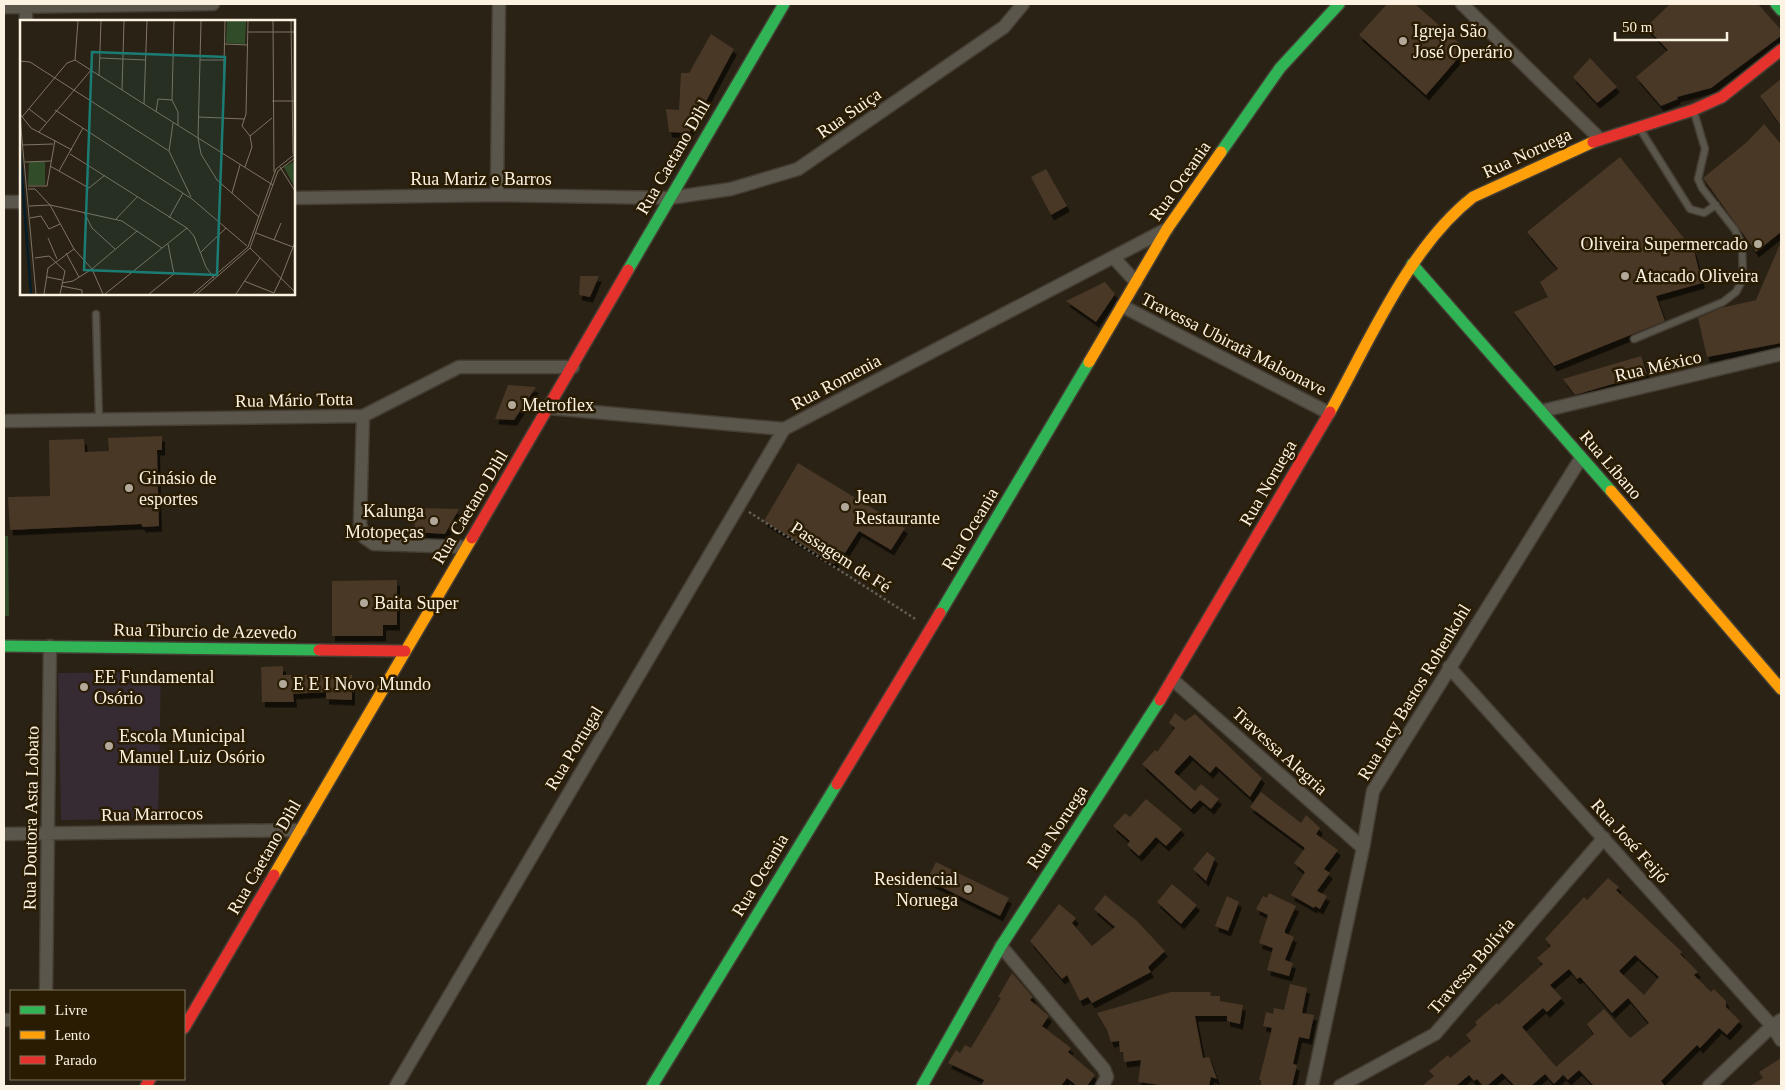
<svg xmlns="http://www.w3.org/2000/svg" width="1785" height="1090" font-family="'Times New Roman',serif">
	<defs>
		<filter id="shadow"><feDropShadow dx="3" dy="5.5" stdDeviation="0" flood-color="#0009"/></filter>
	</defs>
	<rect width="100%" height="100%" fill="#2a2214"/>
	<path fill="#362a33" d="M161 672 158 819 61 820 58 673Z"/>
	<path fill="#304c29" d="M4 536H8L9 616H4Z"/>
	<path fill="#493728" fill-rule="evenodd" filter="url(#shadow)" d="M1387 4H1415L1466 49 1426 95 1359 35Z
		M1670 4H1758L1781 30V36L1711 88 1677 97 1678 99 1661 106 1636 77 1668 50 1646 27Z
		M711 34 734 49 689 133 669 132 666 109 679 110 681 73H689Z
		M1590 58 1617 87 1597 103 1573 77Z
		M1781 79V126L1760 96Z
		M1764 124 1781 144V232L1756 252 1703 178 1747 142Z
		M1620 157 1694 251 1702 283 1656 296 1665 321 1554 366 1514 312 1548 297 1540 282 1558 269 1527 232Z
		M1046 169 1067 206 1051 215 1031 177Z
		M1781 242V343L1707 357 1698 318 1721 308 1756 300Z
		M580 276H599L590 297 579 295Z
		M1105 282 1115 294 1096 322 1066 301Z
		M1641 356 1647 374 1575 395 1563 379Z
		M508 385 536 387 514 420 495 419Z
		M162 436V450H157L159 526 143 527 141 524 10 530 8 497 50 496 49 440 84 439 85 452 109 451 108 438Z
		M798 463 905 528 891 550 859 531 845 553 841 551 834 564 764 521Z
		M416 508 459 509 445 534 414 532Z
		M397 580V625H383V636H332V581Z
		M283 666V675H352V700L326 699V692L293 694 294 702H262L261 667Z
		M1175 713 1185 721 1195 714 1262 778 1250 797 1216 766 1210 773 1190 755 1174 772 1195 791 1201 784 1219 799 1211 809 1200 800 1191 809 1142 764 1155 750 1157 752 1175 728 1169 723Z
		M1261 792 1301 823 1306 815 1320 828 1316 834 1338 850 1324 869 1330 873 1317 891 1327 896 1320 909 1315 906 1314 908 1291 895 1305 872 1294 863 1305 848 1250 807Z
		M1146 799 1182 829 1166 846 1156 837 1139 856 1127 845 1130 841 1113 826 1125 813 1130 817Z
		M1207 852 1215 858 1206 881 1193 869Z
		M936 862 1009 898 1000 916 927 880Z
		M1608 878 1619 887 1616 890 1682 952 1680 954 1698 972 1694 975 1711 992 1714 989 1726 1001V1007L1740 1021 1727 1035 1719 1028 1700 1048 1697 1045 1661 1081 1665 1086H1594L1579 1070 1568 1080 1556 1067 1594 1034 1587 1024 1604 1009 1630 1038 1649 1023 1628 998 1612 1013 1580 977 1577 979 1569 969 1550 985 1562 998 1547 1012 1543 1008 1522 1027 1563 1075 1554 1084 1545 1074 1531 1086H1515L1502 1073 1487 1086H1483L1477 1079 1474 1081 1469 1075 1456 1086H1422L1434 1076 1429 1071 1448 1055 1450 1058 1471 1041 1466 1035 1477 1025 1475 1022 1497 1003 1498 1005 1543 964 1537 958 1551 946 1545 939 1584 897 1587 900ZM1635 955 1659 977 1644 995 1619 971Z
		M1172 884 1197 905 1181 924 1157 902Z
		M1269 893 1296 906 1285 930V933L1294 937 1285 960 1293 963 1289 976 1267 970 1273 948 1259 943 1268 915 1256 909 1263 896 1267 898Z
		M1105 895 1137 921 1165 951 1148 967 1151 972 1092 1003 1088 997 1080 1001 1067 975 1062 979 1030 941 1059 904 1076 918 1072 923 1092 946 1115 927 1094 909Z
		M1227 896 1239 902 1228 931 1215 926Z
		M1012 973 1033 997 1030 1000 1049 1016 1042 1026 1071 1048 1068 1052 1095 1075 1087 1086H1077L1067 1078 1061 1086H981L984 1080 948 1063 956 1050 960 1053 965 1045 971 1048 1001 998 998 997Z
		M1290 984 1307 988 1302 1013 1314 1015 1309 1039 1299 1037 1293 1064 1297 1065 1292 1086H1261V1080H1259L1272 1028 1263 1026 1266 1012 1273 1014 1274 1008 1284 1010Z
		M1171 992H1211L1210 996H1220V1001L1243 1005 1240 1024 1227 1021V1016H1195L1203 1058 1209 1057 1217 1079 1211 1077 1209 1086H1167L1138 1082 1141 1060 1124 1062 1123 1052H1120L1119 1041 1111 1042 1107 1030 1097 1013Z
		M1781 1058V1086H1750L1763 1078 1759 1072Z"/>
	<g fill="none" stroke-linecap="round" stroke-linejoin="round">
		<g stroke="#453e34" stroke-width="9">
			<path id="lane" d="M1640 129 1690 209 1704 213 1716 205
				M96 314 99 420
				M1634 339 1723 302 1736 292 1743 279 1742 245 1735 230 1702 188 1698 179 1705 149 1694 112"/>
		</g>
		<g stroke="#453e34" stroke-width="15">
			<path id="street" d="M1462 4 1600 139
				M26 6V21
				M4 7 213 4
				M497 195 499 4
				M294 198 497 195 669 198 731 189 798 169 1004 27 1023 4
				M4 202H21
				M1113 257 1136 282
				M1122 306 1329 413
				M549 408 784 429 1167 229
				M1542 411 1781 354
				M363 416 360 524 364 537 374 544 466 547
				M4 421 363 416 459 367H573
				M1449 667 1772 1026 1781 1040
				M1173 680 1363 848
				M4 834 301 830
				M1001 946 1104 1069 1107 1077 1102 1086
				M46 991 50 646
				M4 1020H11
				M396 1086 784 429
				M1312 1086 1363 848 1373 791 1581 458
				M1340 1086 1435 1034 1604 838
				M1709 1086 1772 1026 1781 1020"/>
		</g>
		<g stroke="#453e34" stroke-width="14">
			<path id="fast" d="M1776 4 1781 10
				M1221 152 1280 68 1339 4
				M1412 264 1611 491
				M628 270 784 4
				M940 613 1089 362
				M4 646 319 650
				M652 1086 837 784
				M922 1086 1001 946 1160 700"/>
		</g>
		<g stroke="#453e34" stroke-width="14">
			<path id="slow" d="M1089 362 1167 229 1221 152
				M1330 412C1369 342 1409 247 1473 197L1593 142
				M1611 491 1781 689
				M274 875 472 538"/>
		</g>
		<g stroke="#453e34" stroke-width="14">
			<path id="jam" d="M1593 142 1693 110 1722 97 1781 50
				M472 538 628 270
				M319 650 405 651
				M1160 700 1330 412
				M837 784 940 613
				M184 1028 274 875
				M146 1086 150 1079"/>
		</g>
		<path stroke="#635e54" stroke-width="2.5" stroke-dasharray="2.5 2.5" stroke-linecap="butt" d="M749 512 917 620"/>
		<use href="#lane" stroke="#5b564b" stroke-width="6"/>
		<use href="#street" stroke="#5b564b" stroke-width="12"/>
		<use href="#fast" stroke="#30b455" stroke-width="11"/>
		<use href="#slow" stroke="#ff9f0a" stroke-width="11"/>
		<use href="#jam" stroke="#e5322d" stroke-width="11"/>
	</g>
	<g fill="#b2a99a" stroke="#291c02" stroke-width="2">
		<circle cx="1403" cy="41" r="5"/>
		<circle cx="1758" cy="244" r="5"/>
		<circle cx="1625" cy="276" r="5"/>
		<circle cx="512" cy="405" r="5"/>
		<circle cx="129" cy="488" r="5"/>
		<circle cx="845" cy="507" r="5"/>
		<circle cx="434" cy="521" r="5"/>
		<circle cx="364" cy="603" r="5"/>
		<circle cx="283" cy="684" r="5"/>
		<circle cx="84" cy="687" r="5"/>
		<circle cx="109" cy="746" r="5"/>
		<circle cx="968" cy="889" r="5"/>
	</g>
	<g text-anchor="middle" stroke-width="5" stroke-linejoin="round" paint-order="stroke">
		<g font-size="18" fill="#fbf2e2" stroke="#291c02" text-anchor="start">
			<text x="1413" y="37">Igreja São<tspan x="1413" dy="21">José Operário</tspan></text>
			<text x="1748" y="250" text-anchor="end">Oliveira Supermercado</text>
			<text x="1635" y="282">Atacado Oliveira</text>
			<text x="522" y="411">Metroflex</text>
			<text x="139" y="484">Ginásio de<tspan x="139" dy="21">esportes</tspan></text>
			<text x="855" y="503">Jean<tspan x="855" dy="21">Restaurante</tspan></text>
			<text x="424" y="517" text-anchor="end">Kalunga<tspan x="424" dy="21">Motopeças</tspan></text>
			<text x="374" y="609">Baita Super</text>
			<text x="94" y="683">EE Fundamental<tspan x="94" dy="21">Osório</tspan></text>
			<text x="293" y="690">E E I Novo Mundo</text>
			<text x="119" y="742">Escola Municipal<tspan x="119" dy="21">Manuel Luiz Osório</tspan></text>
			<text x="958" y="885" text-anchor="end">Residencial<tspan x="958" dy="21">Noruega</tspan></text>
		</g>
		<g font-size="18" fill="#fbf2e2" stroke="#291c02">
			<text transform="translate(849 113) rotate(-35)" y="6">Rua Suiça</text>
			<text transform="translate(1527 153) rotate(-25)" y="6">Rua Noruega</text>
			<text transform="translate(673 157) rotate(-60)" y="6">Rua Caetano Dihl</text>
			<text x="481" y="185">Rua Mariz e Barros</text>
			<text transform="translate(1180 181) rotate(-55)" y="6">Rua Oceania</text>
			<text transform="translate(1234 344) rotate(27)" y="6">Travessa Ubiratã Malsonave</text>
			<text transform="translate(1658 366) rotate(-13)" y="6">Rua México</text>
			<text transform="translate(836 382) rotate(-28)" y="6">Rua Romenia</text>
			<text transform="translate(294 400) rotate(-1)" y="6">Rua Mário Totta</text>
			<text transform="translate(1611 465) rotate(49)" y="6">Rua Líbano</text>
			<text transform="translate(1268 483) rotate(-60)" y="6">Rua Noruega</text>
			<text transform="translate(470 507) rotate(-59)" y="6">Rua Caetano Dihl</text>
			<text transform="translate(970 529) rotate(-59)" y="6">Rua Oceania</text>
			<text transform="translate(841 557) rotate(33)" y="6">Passagem de Fé</text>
			<text transform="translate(205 631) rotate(1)" y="6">Rua Tiburcio de Azevedo</text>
			<text transform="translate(1414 692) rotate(-59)" y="6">Rua Jacy Bastos Rohenkohl</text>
			<text transform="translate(574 748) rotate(-59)" y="6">Rua Portugal</text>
			<text transform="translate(1280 751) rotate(42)" y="6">Travessa Alegria</text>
			<text transform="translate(152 814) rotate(-1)" y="6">Rua Marrocos</text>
			<text transform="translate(31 818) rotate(-89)" y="6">Rua Doutora Asta Lobato</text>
			<text transform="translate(1057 827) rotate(-57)" y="6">Rua Noruega</text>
			<text transform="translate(1630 841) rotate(48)" y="6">Rua José Feijó</text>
			<text transform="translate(264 857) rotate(-60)" y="6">Rua Caetano Dihl</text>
			<text transform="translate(760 875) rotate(-59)" y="6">Rua Oceania</text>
			<text transform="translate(1471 966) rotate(-49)" y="6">Travessa Bolívia</text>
		</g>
	</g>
	<g transform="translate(20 20)">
		<rect width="275" height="275" fill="#2a2214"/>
		<path d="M207 1H226L225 24 206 23ZM275 141V168L264 147ZM9 142H25V165H8Z" fill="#304c29"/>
		<path fill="none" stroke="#041d28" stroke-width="2.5" d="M0 131 11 274"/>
		<path fill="none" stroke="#7e7566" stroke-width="1" d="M127 1 124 84 253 165M154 1 152 80 158 92V105M181 1 178 118 181 134 197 160 239 197M253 1 254 152M271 1 273 134M228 12H275M204 24 228 25M80 38 126 40M55 40 124 84M55 40 58 1M180 40H204M0 41 10 42 149 131M79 56 81 1M102 70 104 1M252 81H275M9 89 26 102M35 90 172 179 227 226M136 92 138 79 152 80M0 94 11 108 52 130M0 97 16 274M2 97 47 43 55 40M179 97 224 99M153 103 149 131 171 177M19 112 71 50M230 116 252 98M2 125 33 124M202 133 205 1M50 134 167 208 174 216 186 247 194 258M5 142 31 141M30 146 69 168 85 155M225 147 232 127 230 116 222 106 226 94 228 1M260 147 275 171M39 151 63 108M8 166H27L35 120M8 169H15L30 185 54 229 72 249 83 274M212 173 220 145M9 186 30 185 102 201 142 228M64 192 72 208 95 229M10 198 21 196 29 209 40 204M149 198 163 173M95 200 117 177M236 213 273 227M28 218 37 239M254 220 261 203M230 228 275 272M181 232 206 208M46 233 59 257M15 238 29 236 45 251 40 274M27 257 42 260M261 258 275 222M224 261 254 273M42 263 53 261 72 249 117 211M41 266 62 270V274M254 273 261 258M24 274 28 248 54 229M85 274 167 208M129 274 154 254 148 224M173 274 228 227 256 149 275 134M177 274 230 228 258 151 275 138M216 274 240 238"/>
		<path fill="#1b7c74" fill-opacity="0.15" stroke="#1b7c74" stroke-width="2.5" d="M72 32 205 37 197 255 64 250Z"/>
		<rect width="275" height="275" fill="none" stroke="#fbf2e2" stroke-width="2.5"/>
	</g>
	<rect width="1785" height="1090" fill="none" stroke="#fbf2e2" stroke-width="10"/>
	<rect x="10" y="990" width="175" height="90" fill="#291c02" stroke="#7d725c"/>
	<rect x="20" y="1006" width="25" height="8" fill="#30b455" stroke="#7d725c"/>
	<text x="55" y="1015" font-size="15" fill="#fbf2e2">Livre</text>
	<rect x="20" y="1031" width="25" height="8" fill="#ff9f0a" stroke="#7d725c"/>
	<text x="55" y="1040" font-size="15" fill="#fbf2e2">Lento</text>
	<rect x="20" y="1056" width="25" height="8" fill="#e5322d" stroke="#7d725c"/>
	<text x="55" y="1065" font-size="15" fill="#fbf2e2">Parado</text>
	<path d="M1615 32v8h112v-8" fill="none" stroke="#fbf2e2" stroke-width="2.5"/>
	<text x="1622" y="32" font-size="15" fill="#fbf2e2" stroke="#291c02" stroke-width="4" paint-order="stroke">50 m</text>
</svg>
